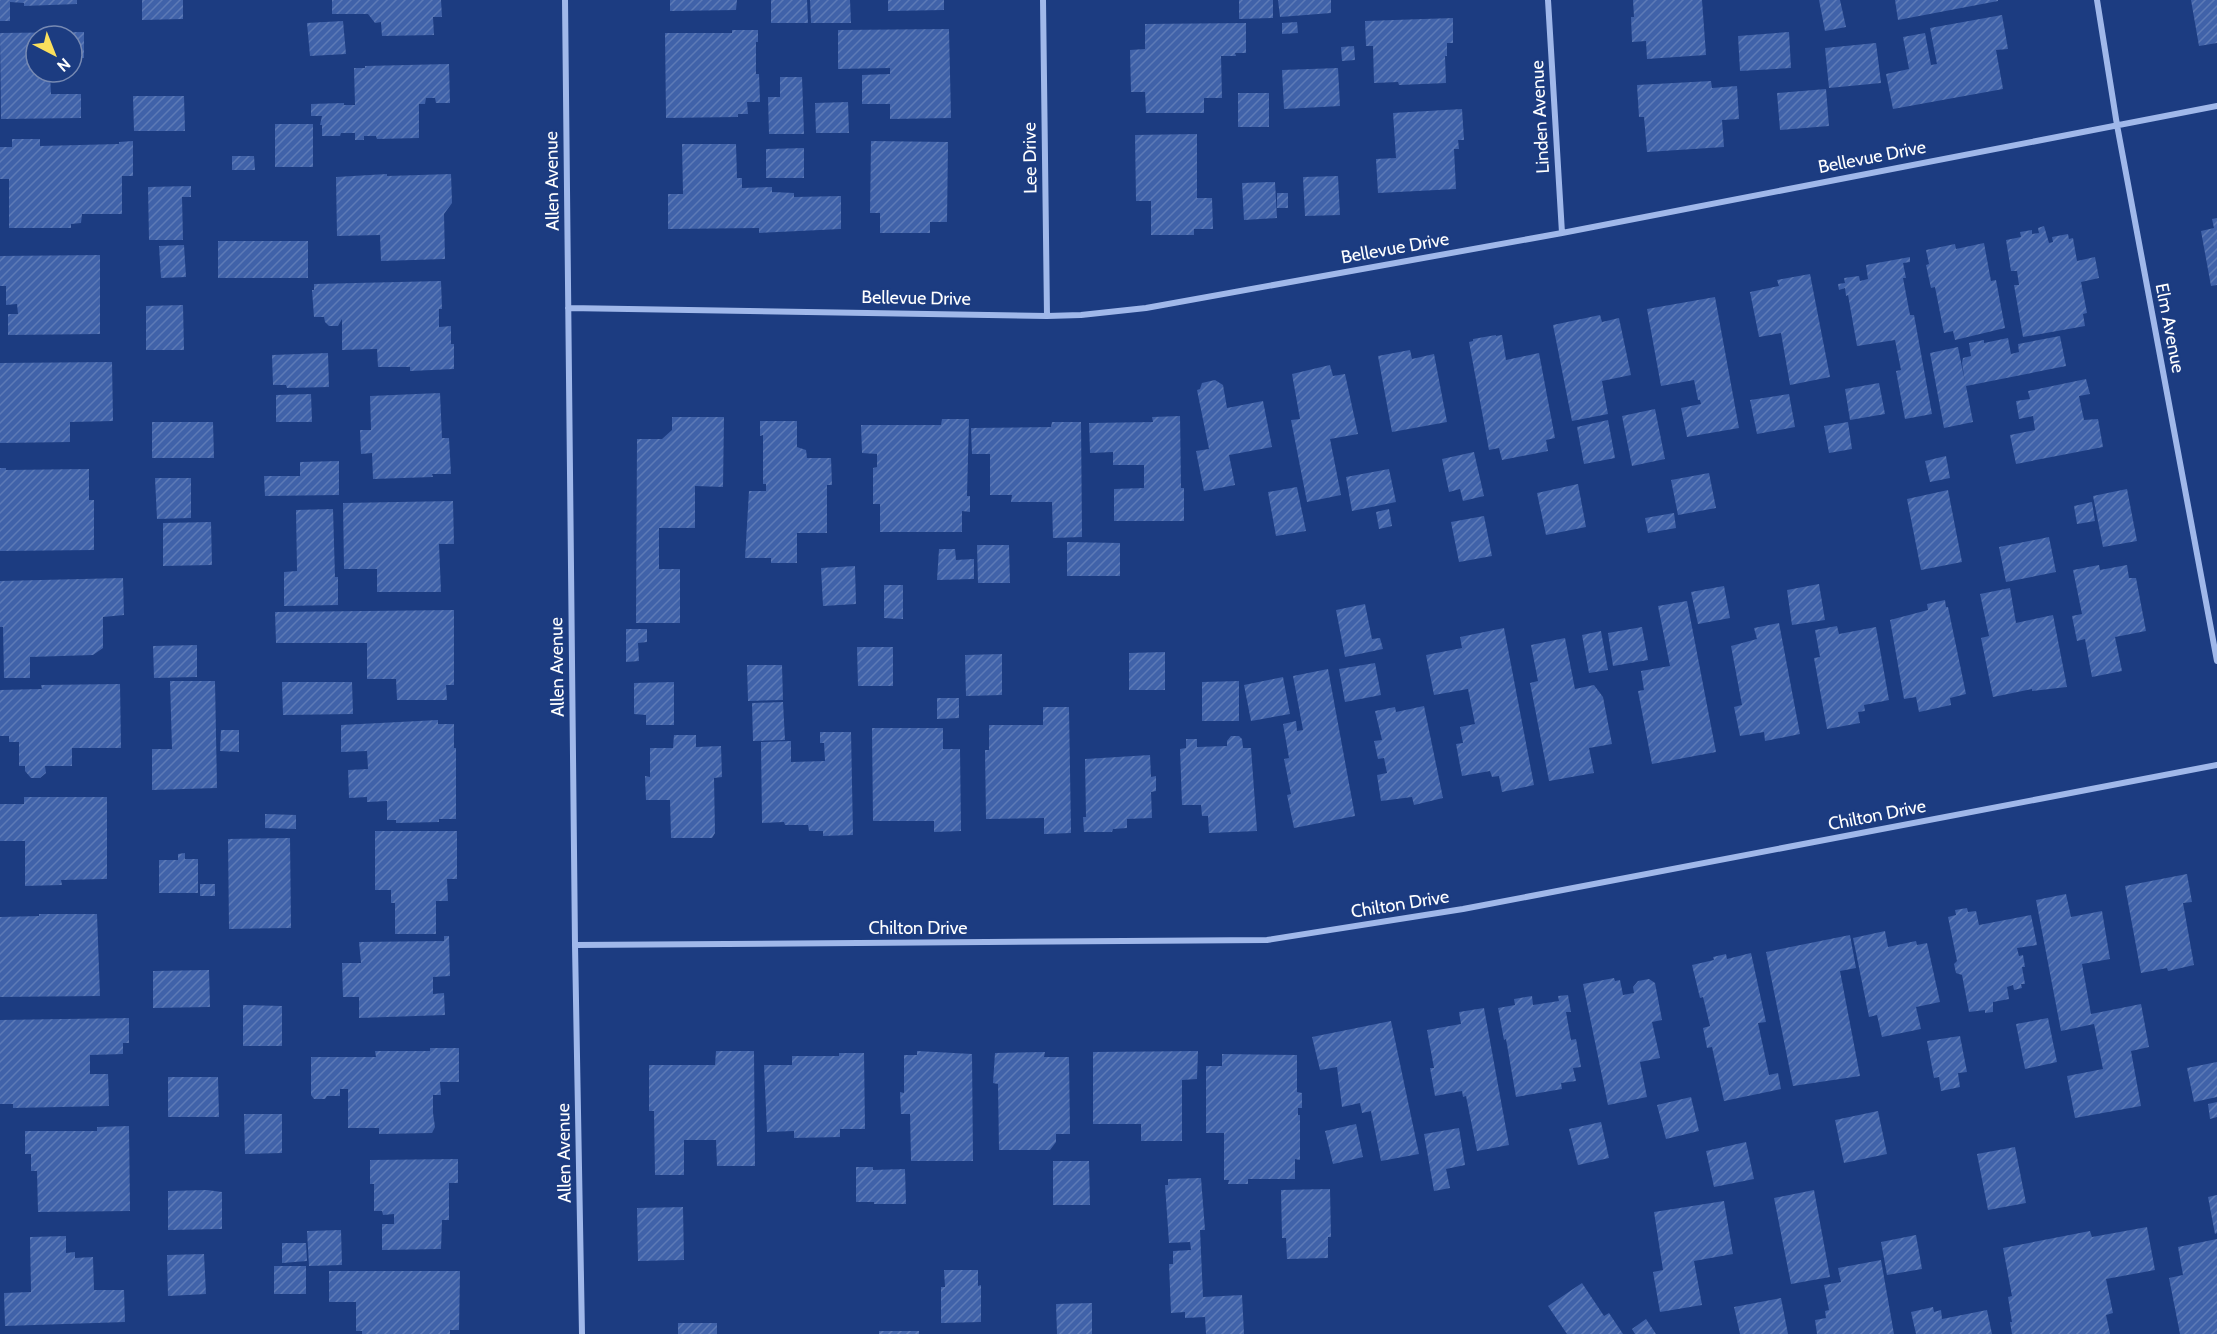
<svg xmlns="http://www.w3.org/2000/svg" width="2217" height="1334" font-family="Cabin,sans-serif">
	<defs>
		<pattern id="building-hatch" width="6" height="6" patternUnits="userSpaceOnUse" patternTransform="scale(1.5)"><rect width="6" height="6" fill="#4062a9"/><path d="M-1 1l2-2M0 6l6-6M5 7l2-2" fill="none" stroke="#5d7ab6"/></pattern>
	</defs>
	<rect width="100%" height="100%" fill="#1c3c81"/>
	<path fill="url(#building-hatch)" d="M0 0H77V4L24 6V3L10 2V21H0Z
		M142 0H183V19L142 20Z
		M332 0H441L442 17H433L434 35 382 36 381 22 375 23 368 14H332Z
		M670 0H737L736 10 670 11Z
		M771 0H807L808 23H771Z
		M810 0H850L851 23H811Z
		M888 0H944V10L888 11Z
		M1239 0H1273V18L1239 19Z
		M1278 0H1331V13L1280 17Z
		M1633 0H1702L1706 55 1647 59 1646 41 1632 42 1631 17H1634Z
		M1819 0H1840L1846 27 1825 31Z
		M1895 0H1998V1L1898 20Z
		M2191 0H2217V43L2199 46Z
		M2002 15 2008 49 1996 50 2003 89 1893 109 1886 74 1909 69 1903 37 1925 33 1931 65 1937 64 1930 28Z
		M1453 18V43H1447V56H1445L1446 83 1399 85 1398 82 1374 83 1373 46H1366L1365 21Z
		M343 21 346 54 310 56 307 23Z
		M1297 22 1298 33 1282 34V23Z
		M1246 23V53H1235L1236 56H1221L1222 98H1204V113H1146L1145 92H1131L1130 50 1145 49V24Z
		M949 29 951 118 890 119V104H862V75L890 74V68L838 69V30Z
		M732 30H758V42H756V74H759L760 102H747L748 114H738V117L666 118 665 33H732Z
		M84 32V58H72V36H36V72H71V75L50 76 51 94H81V118L1 119 0 33Z
		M1789 32 1791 68 1740 71 1738 36Z
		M1876 43 1881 83 1829 88 1825 48Z
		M1354 46 1355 60 1342 61 1341 47Z
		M449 64 450 103H436L435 98H426L425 104H419V138L377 139 376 136H364V140H355V133H341L340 136H322V125H320L322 116H311V104L344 103V105H355L354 68H365V66Z
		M1338 68 1340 106 1284 109 1282 70Z
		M780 77H802L804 134H769L768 97H780Z
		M1711 81 1712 88 1737 86 1739 119 1722 120 1724 147 1647 152 1644 117H1639L1637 85Z
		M1826 89 1829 126 1780 130 1777 93Z
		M1238 93H1269V127H1238Z
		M133 96H184L185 131H134Z
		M848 102 849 133H816L815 103Z
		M1462 109 1464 140H1458L1459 149H1454L1456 189 1378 193 1376 159 1396 158 1393 113Z
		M275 124H313V167H275Z
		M1197 134V198H1212L1213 229H1194V235H1151V201H1136L1135 135Z
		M12 139H40V146L119 144V142L133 141V176H122V214H82L81 223 71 224V228H9V179H0V147H12Z
		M871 141 948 142 947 222H930V233H880V213H870Z
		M682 144H736L737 178H742V188L772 187V192L794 193V197L841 196V229L759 233V228L668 229V194H683Z
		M804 148V178H766V149Z
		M232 156H254L255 170H232Z
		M387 174V176L451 174 452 203 444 214 445 259 381 261 380 235 337 236 336 177Z
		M1338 176 1340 215 1305 216 1303 177Z
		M1275 182 1277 218 1244 220 1242 183Z
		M191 186V197H182L183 240H149L148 187Z
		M1277 193H1288V208H1277Z
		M2217 218V285L2211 286 2201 231 2214 228 2212 219Z
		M2044 226 2049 243 2053 242 2052 237 2068 234 2069 239 2073 238 2077 261 2095 257 2099 278 2081 282 2087 313 2083 314 2085 326 2023 337 2014 285H2019L2017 271H2011L2006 240 2021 237 2020 232 2032 230V234L2039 233 2038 228Z
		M218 241H308V278H218Z
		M1984 243 1991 281 1996 280 2005 328 1955 340 1953 331 1944 333 1935 287 1931 288 1926 265 1929 264 1926 250 1955 244 1956 249Z
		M184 245 186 277 161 278 159 246Z
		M100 255V334L8 335V314H18L17 304 6 305V286H0V256Z
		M1910 257V262L1903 263 1906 278H1903L1910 315H1914L1932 414 1905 419 1896 371 1901 370 1895 340 1857 346 1848 295 1846 296 1845 288 1839 290 1838 284 1845 283 1844 278 1859 276 1860 281 1868 279 1866 265Z
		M1810 274 1830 377 1790 385 1781 333 1759 337 1750 292 1779 286 1777 280Z
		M441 281 442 309H439V327L451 326V344H454V369L410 371V367H378L377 349 342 350V319L338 326H329L325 322 324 317H314L312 290H314V284Z
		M1715 297 1739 428 1687 437 1681 408 1701 404 1700 400H1698L1694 380 1661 386 1647 309Z
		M183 305 184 350H146V306Z
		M1600 315 1602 322 1619 318 1631 375 1602 381 1608 414 1572 421 1553 325Z
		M1496 335V336L1502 335 1506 360 1539 353 1555 438 1546 440 1548 451 1502 460 1499 448 1489 450 1469 342 1473 341V339Z
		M2060 336 2066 366 1966 386 1973 422 1944 428 1930 353 1958 347 1965 382 1962 363 1963 358 1971 356 1969 343 1984 340V343L2008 338 2011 354 2019 352 2018 344Z
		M1410 350 1412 359 1434 354 1447 422 1392 432 1378 356Z
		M328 353 329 387 287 388 286 385H273L272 355Z
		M112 362 113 421 70 422V442L0 443V363Z
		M1330 365 1333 376 1345 374 1358 434 1330 439 1341 495 1307 502 1291 420 1300 419 1292 374Z
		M2086 379 2090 394 2079 396 2084 420 2098 419 2103 447 2016 464 2010 435 2035 430 2033 416 2019 419 2016 401 2030 399 2028 391Z
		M1215 380 1223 385 1227 408 1263 401 1272 447 1229 455 1235 485 1204 491 1196 451 1209 449 1197 390 1200 389 1202 383Z
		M1879 383 1885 414 1850 420 1845 389Z
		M440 393 442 438H449L451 474H432L433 477 373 479 372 453 361 454 360 430H371L370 396Z
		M311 394 312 422H276V395Z
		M1789 394 1795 427 1757 434 1750 400Z
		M1655 409 1665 459 1632 466 1622 416Z
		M1180 416 1181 488H1184V521H1114V489L1144 488V465H1113V452L1090 453 1089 423 1153 422 1152 417Z
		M672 417H724L723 487 695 486V528H659V569H680V623H636L637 439H662L672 430Z
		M942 419H969L967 496H970V512L962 511V532H880V504H873V468L877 467V454L862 453 861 425H941Z
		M1608 420 1615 458 1584 464 1577 427Z
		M760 421H797V447L806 450 807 458H831L832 485H827V533H797V563H771V558H745L749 491H766V484H763V435L760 436Z
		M152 422H213L214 458H152Z
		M1052 422H1081L1082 537 1053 538 1052 502H1011L1012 495H990V454H972L971 428 1051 427Z
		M1848 422 1852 449 1829 453 1824 426Z
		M1474 452 1484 496 1463 501 1460 489 1449 492 1442 459Z
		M1946 456 1950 478 1930 482 1925 461Z
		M339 461V495L265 496 264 476H300V462Z
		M0 468H6V470L89 469V500H94V550L0 551Z
		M1389 469 1396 502 1352 511 1346 477Z
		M1709 473 1716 508 1678 515 1671 480Z
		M155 478H191V518L157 519Z
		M1578 484 1586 527 1546 535 1537 493Z
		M1297 487 1306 531 1276 536 1268 492Z
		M2127 489 2137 541 2103 547 2093 496Z
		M1948 490 1962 562 1921 570 1907 499Z
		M453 501 454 544H439L441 592H377V569H344L343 503Z
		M2092 502 2095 521 2077 524 2074 506Z
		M333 509 335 577H338V605L284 606V572L297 571 296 510Z
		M1389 509 1392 526 1379 529 1376 512Z
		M1674 513 1676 528 1648 533 1645 518Z
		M1484 516 1492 556 1459 562 1451 522Z
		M211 522 212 565 163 566V523Z
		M2049 537 2056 572 2006 582 1999 547Z
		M1067 542 1120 543V576H1067Z
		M977 545H1009L1010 583H978Z
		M939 549H955L956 560 974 559V579L937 580Z
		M2099 565 2100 570 2127 565 2129 578H2136L2146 631 2115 637 2122 671 2092 677 2085 639 2077 641 2072 616 2082 614 2073 570Z
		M855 566 856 604 823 606 821 568Z
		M123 578 124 615 103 617V648L93 655 30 657V678H4L3 627H0V581Z
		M1819 584 1825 620 1792 625 1787 590Z
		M884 585H903V619L884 618Z
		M1724 586 1730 618 1698 624 1691 592Z
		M2010 588 2016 623 2053 615 2067 687 2032 691V689L1993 697 1981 638 1989 636 1980 594Z
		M1945 600 1946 607H1948L1966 694 1950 698 1951 705 1919 712 1916 697 1904 699 1890 620 1928 610 1927 604Z
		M1687 601 1716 752 1652 764 1638 691 1644 690 1641 671 1670 666 1658 606Z
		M1365 604 1372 639 1380 638 1383 649 1345 657 1336 610Z
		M454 610V685H446L447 700H397L396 679H367V643H276L275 612Z
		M1779 623 1800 734 1765 741 1764 732 1740 736 1734 707 1742 705 1731 646 1757 639 1754 628Z
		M1837 626 1839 634 1876 627 1889 700 1864 705 1865 711 1858 712 1860 723 1827 729 1814 658 1820 657 1815 630Z
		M1642 627 1648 660 1613 666 1608 633Z
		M1504 628 1534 785 1502 792 1499 776 1492 777 1490 771 1462 776 1456 744 1463 743 1460 727 1475 724 1468 689 1434 695 1426 655 1462 648 1460 637Z
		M626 629H647V642L638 643 639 661 626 662Z
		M1601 631 1608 670 1589 673 1582 635Z
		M1565 638 1575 689 1594 685 1603 697 1612 744 1589 748 1594 773 1549 781 1530 683 1538 681 1531 645Z
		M197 645V677L154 678 153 646Z
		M857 647H893V686H858Z
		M1165 652V690H1129V653Z
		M1002 654V695L966 696 965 655Z
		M1375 663 1381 695 1345 702 1339 669Z
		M747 665H782L783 700 748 701Z
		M1328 669 1355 816 1294 828 1287 795 1291 794 1284 759 1289 758 1283 724 1296 721 1297 731 1303 730 1293 676Z
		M1283 677 1290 714 1251 721 1244 685Z
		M170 681H215L217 788 152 790V749H172Z
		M1239 681V721H1202V682Z
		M282 682H352L353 714 283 715Z
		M674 682V725H646V715L634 714V683Z
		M120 684 121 748H72V766H45L46 773 40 778H31L25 771V766H19V742H9V736H0V690L42 689 41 685Z
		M937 698H959V718L937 719Z
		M783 702 785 740 753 741 752 703Z
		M1424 706 1443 798 1414 805 1412 797 1381 801 1377 775 1387 773 1384 758 1378 759 1374 741 1382 740 1375 711 1395 707 1396 712Z
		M1043 707H1069L1071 833 1044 834V818L986 819 985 750H989V725H1043Z
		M438 720V724H454V748H456V819H439V822L396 823V820H387V801L367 802V797L349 798 348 770 368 769 367 751 341 752V725Z
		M872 728H943V749H960L961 831 934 832V821H873Z
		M221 730H239V752L220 751Z
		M820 732H851L853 835 823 836V831H809L808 825H785L784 822 762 823 761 742 791 741V762L825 761 824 743H820Z
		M674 735H696V747L721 746 722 777 714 778 715 833 712 838H671L670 800H646L645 776 650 777V748H673Z
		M1231 736H1239L1242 739 1243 748H1251L1257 831 1209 833 1208 816H1202L1201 805H1182L1180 749 1186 748V739H1197V747L1227 746V741Z
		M1150 755 1151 777 1156 776V791L1151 792 1152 818 1127 819V828L1113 829 1112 832H1084L1083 817H1086L1085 759Z
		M24 797H107V879L61 880 62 885 25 886V841H0V804H24Z
		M265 814 296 815V829L265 828Z
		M375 831H457V879H447L448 901H436V934H395V903H391V890H375Z
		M290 838 291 928 229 929 228 839Z
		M185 853V859H198V893H159V860H178V854Z
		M2187 874 2192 902 2183 903 2194 965 2168 971 2167 968 2141 973 2125 886Z
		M200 884H215V896H200Z
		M2066 894 2071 917 2102 911 2110 959 2082 964 2091 1014 2141 1004 2149 1047 2131 1051 2141 1106 2075 1118 2067 1076 2103 1069 2094 1024 2061 1031 2036 900Z
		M1967 908 1968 912 1976 911 1979 925 2031 915 2037 945 2017 948 2019 956 2023 955 2025 967H2022L2025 984H2021L2022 988 2014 990 2013 985 2007 987 2009 999 1993 1002V1012L1985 1013V1010L1969 1012 1962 975 1956 973 1954 964 1957 961 1948 917 1956 915 1955 910Z
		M39 914H97L100 996 0 997V917L39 916Z
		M1885 931 1888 947 1916 941 1917 945 1927 943 1940 1002 1916 1007 1921 1029 1882 1037 1877 1015 1869 1017 1853 938Z
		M1850 935 1856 968 1840 971 1860 1076 1793 1086 1766 952Z
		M444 936H449L450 976 433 977V994L444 993 445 1015 359 1018V997H343L342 963H361L359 942 444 941Z
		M1751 953 1766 1022 1758 1023 1769 1075 1778 1073 1781 1089 1724 1101 1712 1047 1707 1048 1703 1028 1710 1026 1703 997 1700 998 1692 965 1714 960 1713 957 1726 954 1727 959Z
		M209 970 210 1007 153 1008V971Z
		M1614 978 1615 981 1620 980 1623 995 1634 993 1633 987 1638 981 1649 979 1655 983 1662 1020 1652 1022 1660 1058 1640 1062 1647 1097 1608 1105 1583 984Z
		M1568 995 1571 1012H1566L1571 1040 1576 1039 1581 1067 1573 1068 1576 1081 1561 1083 1562 1089 1516 1097 1506 1039 1504 1040 1498 1008 1515 1005 1514 999 1532 996 1533 1005 1559 1001 1558 996Z
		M243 1005 282 1006V1046H243Z
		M1484 1008 1509 1145 1477 1151 1466 1096 1463 1097 1462 1091 1435 1096 1430 1068H1434L1427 1030 1461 1024 1459 1012Z
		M129 1018V1043H123V1054L90 1055V1074H108L109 1106 13 1108V1104H0V1020Z
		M2048 1018 2057 1062 2025 1069 2016 1024Z
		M1391 1021 1419 1154 1381 1161 1371 1111 1362 1113 1360 1103 1342 1107 1337 1067 1320 1070 1312 1037Z
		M1960 1036 1967 1072 1958 1073 1960 1087 1941 1091 1939 1077 1934 1078 1927 1041Z
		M430 1048H459V1082H440L441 1095H433V1113L435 1127 432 1133 379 1134V1128H348V1089H340V1096H327L325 1099H314L311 1095V1057H376L375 1051H430Z
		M716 1051H754L755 1166H717L716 1140H684V1175H655L654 1111H649V1065H715Z
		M917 1051 972 1054 973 1161H911L910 1114H901L900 1092 904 1093V1055H917Z
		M1198 1051 1197 1079 1182 1080V1141H1141V1124H1093V1052Z
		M1045 1052 1044 1057H1069L1070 1134H1056V1142L1050 1150H999L998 1084 993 1083 995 1053Z
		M839 1053H864L865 1129H840V1137L794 1138V1131L767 1132 764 1065H792V1056H839Z
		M1222 1054 1297 1055V1092L1302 1093V1108H1298V1115H1300V1160L1295 1159V1179H1248V1184H1228L1229 1180H1224V1133H1206V1066H1222Z
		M2217 1062V1097L2194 1102 2187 1068Z
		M168 1077H218L219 1117H168Z
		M1691 1097 1699 1131 1666 1139 1657 1105Z
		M2217 1102V1117L2210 1119 2208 1104Z
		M1878 1111 1887 1154 1844 1163 1835 1120Z
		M244 1114H282V1153L245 1154Z
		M1601 1122 1609 1158 1578 1165 1569 1129Z
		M1356 1124 1363 1157 1333 1164 1325 1131Z
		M129 1126 130 1211 38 1212 37 1171H31V1154H25V1131H97V1127Z
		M1459 1128 1465 1165 1446 1169 1450 1188 1434 1191 1424 1134Z
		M1746 1142 1754 1179 1714 1187 1706 1151Z
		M2015 1147 2026 1203 1988 1210 1977 1154Z
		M458 1159V1183H449V1220H442L441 1249 382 1250V1224H394V1214L383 1215 382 1211H374V1184H370V1160Z
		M1053 1161H1089L1090 1205H1053Z
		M856 1167H873V1170L905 1169 906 1204H874V1202H856Z
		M1201 1178 1205 1230H1200L1203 1297 1242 1295 1244 1334H1206L1205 1317 1185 1318V1312L1171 1313 1169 1264H1173V1251L1191 1250 1190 1242 1169 1243 1165 1185H1168V1179Z
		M1330 1189 1331 1237H1328V1258L1287 1259 1286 1238H1282L1281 1190Z
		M207 1190 222 1192V1229L168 1230V1191Z
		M1814 1190 1830 1277 1791 1284 1774 1198Z
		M2217 1195V1233L2215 1234 2208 1197Z
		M1724 1201 1733 1254 1694 1261 1702 1305 1660 1312 1653 1272 1663 1270 1654 1212Z
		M683 1207 684 1260 638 1261 637 1208Z
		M2147 1227 2155 1270 2106 1279 2113 1313 2106 1315 2110 1334H2012L2010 1322H2012L2008 1297 2012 1296 2003 1248 2090 1231 2092 1237Z
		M341 1230 342 1265 309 1266 307 1231Z
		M1916 1235 1922 1269 1887 1275 1881 1242Z
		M66 1236V1253L75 1252V1258L93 1257 94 1290H124L125 1322 5 1326 4 1293 31 1292 30 1237Z
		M2217 1239V1334H2180L2169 1278 2183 1275 2178 1247Z
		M282 1243H306L307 1261 282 1263Z
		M204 1254 206 1294 168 1296 167 1255Z
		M1881 1260 1894 1334H1817L1815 1320 1826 1318 1825 1311 1829 1310 1824 1285 1841 1282 1838 1268Z
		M274 1266H306V1294H274Z
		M944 1270H978V1286L981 1285V1322L941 1323V1287H945Z
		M329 1271H460L459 1330H450V1334H362V1331H356V1302H329Z
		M1582 1283 1604 1316 1609 1313 1623 1334H1567L1548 1306Z
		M1781 1298 1788 1334H1740L1734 1307Z
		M1092 1303V1334H1057L1056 1304Z
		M1933 1307 1934 1312 1941 1310 1942 1319 1987 1310 1992 1334H1916L1911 1312Z
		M1646 1319 1656 1334H1635L1632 1329Z
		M678 1323H717V1334H678Z
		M879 1331H919V1334H879Z"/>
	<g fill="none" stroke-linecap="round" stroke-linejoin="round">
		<path stroke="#a0b8ea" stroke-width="6" d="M565 0 575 945 582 1334
			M1043 0 1047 316
			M1548 0 1562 233
			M2097 0 2117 125 2217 661
			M568 308 1047 316 1081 315 1146 308 1562 233 2217 106
			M575 945 1267 940 1463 909 2217 765"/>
	</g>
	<g text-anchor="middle" stroke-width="4.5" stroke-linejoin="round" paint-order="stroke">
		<g font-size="18" fill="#fff" stroke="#1c3c81">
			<text transform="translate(1540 117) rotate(-93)" y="6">Linden Avenue</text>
			<text transform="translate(1872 157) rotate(-11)" y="6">Bellevue Drive</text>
			<text transform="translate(1030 158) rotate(-91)" y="6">Lee Drive</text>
			<text transform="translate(552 181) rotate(-91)" y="6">Allen Avenue</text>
			<text transform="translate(1395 248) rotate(-10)" y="6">Bellevue Drive</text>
			<text transform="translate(916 298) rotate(1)" y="6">Bellevue Drive</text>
			<text transform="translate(2170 328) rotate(79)" y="6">Elm Avenue</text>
			<text transform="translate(557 667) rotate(-91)" y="6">Allen Avenue</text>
			<text transform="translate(1877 815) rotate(-11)" y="6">Chilton Drive</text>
			<text transform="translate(1400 904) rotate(-9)" y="6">Chilton Drive</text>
			<text x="918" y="934">Chilton Drive</text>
			<text transform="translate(564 1153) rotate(-91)" y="6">Allen Avenue</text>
		</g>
	</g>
	<g transform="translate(54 54) rotate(138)"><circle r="28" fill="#1c3c81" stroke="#778ab3" stroke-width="1.5"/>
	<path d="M0-4.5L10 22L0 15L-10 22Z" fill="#fbe05d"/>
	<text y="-9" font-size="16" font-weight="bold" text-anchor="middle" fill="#ffffff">N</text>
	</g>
</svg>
